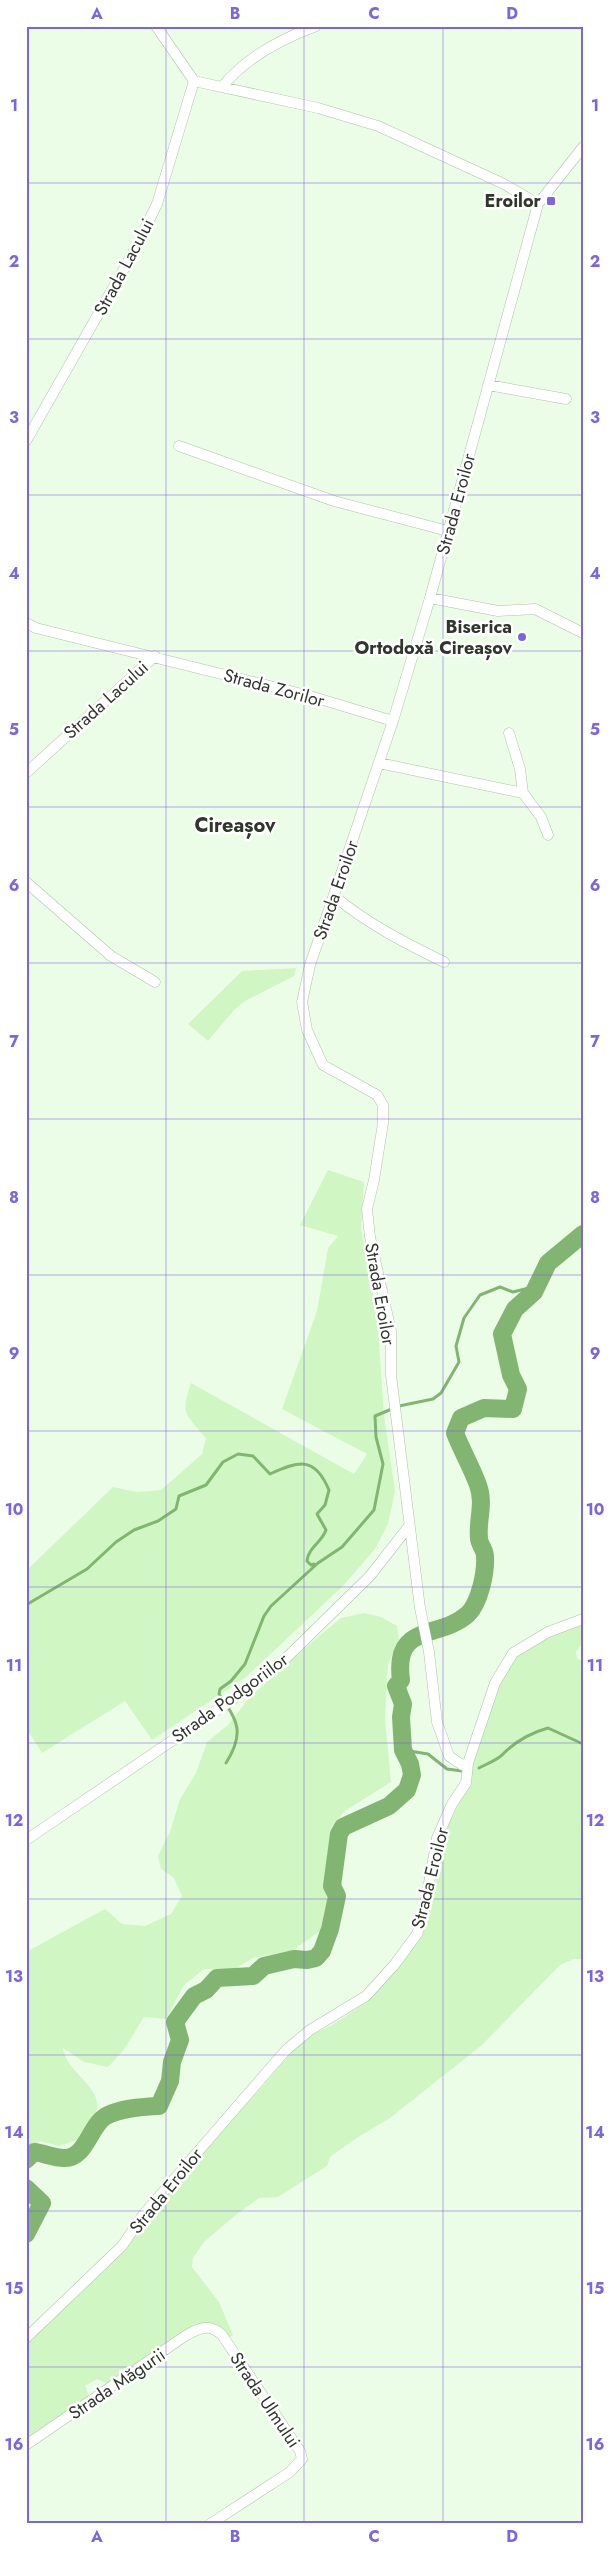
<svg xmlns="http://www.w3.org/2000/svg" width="609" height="2550" font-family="Jost,sans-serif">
	<rect width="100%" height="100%" fill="#ecfde7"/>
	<path fill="#d0f6c4" d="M296 968 294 976 245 1001 234 1010 208 1041 188 1024 242 971Z
		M328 1170 364 1182 361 1229 377 1313 384 1416 395 1491 388 1524 375 1549 343 1586 245 1678 152 1740 125 1701 42 1753 26 1728V1571L113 1487 137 1492 161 1490 202 1454 206 1438C186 1414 180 1415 191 1383L354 1474 367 1454 282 1409 317 1311 328 1248 338 1236 300 1225Z
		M364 1613 381 1617 397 1626 399 1640 388 1664 385 1719 391 1782 345 1811 331 1827 325 1878 327 1901 320 1931 292 1951 253 1958 233 1970 204 1969 184 1985 166 2019 144 2017 123 2051 108 2067 84 2062 63 2048C65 2071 105 2089 96 2112 93 2121 85 2131 80 2139L59 2146 40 2141 26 2149V1952L105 1909 122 1924 145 1926 171 1914 182 1896 174 1878 161 1869 158 1856 171 1829 180 1799 196 1773 207 1742 228 1725 249 1698 313 1641 341 1618Z
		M583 1625V1642L576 1652 577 1658 583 1662V1959H574L560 1965 482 2045 390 2118 355 2139 330 2157 327 2166 278 2197 259 2198 237 2214 204 2242 193 2258 192 2267 219 2302 233 2335 229 2338 213 2324H202L113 2382 106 2383 97 2379 85 2386 89 2396 87 2400 26 2447V2345L262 2087 303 2039 332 2025 367 2002 401 1961 428 1915 434 1896 439 1852 447 1827 471 1781V1765L497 1689 514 1658 531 1646 553 1634Z"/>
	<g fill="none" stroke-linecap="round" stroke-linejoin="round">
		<path stroke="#82b571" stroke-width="3" d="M26 1605 87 1569 116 1542 134 1530 158 1521 176 1509 179 1496 206 1485 223 1462 238 1454 253 1456 270 1474C300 1460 315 1457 329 1490L325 1505 317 1514 326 1530C322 1542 308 1548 307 1561L311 1565 314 1564
			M403 1750 428 1754 447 1769 462 1771
			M226 1763C245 1733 238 1721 219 1694L220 1689 231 1681 245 1664 264 1616 271 1606 318 1563 342 1547 374 1510 383 1464 376 1437 375 1416 399 1406 433 1399 441 1393 459 1362 456 1346 464 1318 480 1295 500 1287 513 1292 537 1286
			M479 1768C486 1764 498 1760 503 1754 516 1741 530 1733 548 1728L583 1744"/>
		<path stroke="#82b571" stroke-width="18" d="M26 2160 34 2152C43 2153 54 2158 64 2158 86 2159 90 2125 106 2116 121 2108 142 2107 159 2106L170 2081 172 2062 180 2040 175 2022 194 1996 206 1990 217 1978 253 1976 264 1966 294 1959 307 1960 316 1958 322 1951 330 1929 337 1896 332 1886 339 1834 343 1827 389 1806 407 1790 412 1775 410 1764 403 1750 401 1717 403 1704 396 1686 401 1680C393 1622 439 1640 468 1614 480 1602 486 1572 485 1556 485 1550 479 1544 479 1538 477 1520 485 1504 478 1485 472 1468 462 1451 455 1433L461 1418 484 1408 513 1409 518 1389 511 1375 502 1334 515 1309 534 1292 548 1263 583 1234
			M26 2188 42 2203 26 2234"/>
		<g stroke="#b1c1ac" stroke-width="11">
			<path id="minor" d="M156 26 194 81 318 108 378 126 504 184 538 204
				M222 87C245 58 281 39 316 26
				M488 385 566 399
				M26 441 133 253 157 204 194 81
				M179 446 334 501 448 531
				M430 598 498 611 535 609 583 633
				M26 623 36 628 310 696 393 721
				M509 733 520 769 523 793 541 817 548 835
				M379 763 523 793
				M26 773 155 656
				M26 882 111 956 155 982
				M334 896C368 924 405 943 444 962
				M468 1763 462 1765 449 1756 437 1722 429 1652 420 1608 391 1375V1331L370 1237 367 1209 374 1180 383 1123V1105L377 1095 323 1065 307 1030 302 1002 310 965 393 721 430 598 538 204 583 147
				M26 1840 229 1702 282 1662 370 1576 409 1526
				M26 2338 122 2246 143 2215 286 2050 310 2030 366 1996 395 1964 417 1934 423 1917 437 1838 452 1804 466 1783 468 1763 495 1683 513 1653 548 1632 583 1619
				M26 2445 185 2336C199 2328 209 2323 222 2335L300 2451 302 2459 290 2472 210 2524"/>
		</g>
		<use href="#minor" stroke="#fff" stroke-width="10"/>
	</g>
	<path fill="none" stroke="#7d65e1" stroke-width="1" stroke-opacity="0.55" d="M166 26V2524M304 26V2524M443 26V2524M26 183H583M26 339H583M26 495H583M26 651H583M26 807H583M26 963H583M26 1119H583M26 1275H583M26 1431H583M26 1587H583M26 1743H583M26 1899H583M26 2055H583M26 2211H583M26 2367H583"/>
	<g fill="#7d65e1" stroke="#fff" stroke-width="2">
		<rect x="546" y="196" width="10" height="10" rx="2.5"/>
		<circle cx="522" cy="637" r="5"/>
	</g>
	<g text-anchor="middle" stroke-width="5" stroke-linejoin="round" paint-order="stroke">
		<g font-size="18" font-weight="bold" fill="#30362e" stroke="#fff" text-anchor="end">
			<text x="541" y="207">Eroilor</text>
			<text x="512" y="633">Biserica<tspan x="512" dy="21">Ortodoxă Cireașov</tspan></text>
		</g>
		<g font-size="18" fill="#30362e" stroke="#fff">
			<text transform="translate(124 267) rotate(-62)" y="6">Strada Lacului</text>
			<text transform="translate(456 504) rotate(-75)" y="6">Strada Eroilor</text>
			<text transform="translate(274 688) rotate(15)" y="6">Strada Zorilor</text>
			<text transform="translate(106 700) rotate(-42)" y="6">Strada Lacului</text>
			<text transform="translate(336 890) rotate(-71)" y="6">Strada Eroilor</text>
			<text transform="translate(380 1294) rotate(80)" y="6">Strada Eroilor</text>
			<text transform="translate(230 1698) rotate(-36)" y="6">Strada Podgoriilor</text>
			<text transform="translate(430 1878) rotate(-76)" y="6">Strada Eroilor</text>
			<text transform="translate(166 2191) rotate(-51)" y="6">Strada Eroilor</text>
			<text transform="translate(117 2384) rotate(-34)" y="6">Strada Măgurii</text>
			<text transform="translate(265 2400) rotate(56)" y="6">Strada Ulmului</text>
		</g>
		<g font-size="20" font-weight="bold" fill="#30362e" stroke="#fff">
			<text x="235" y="832">Cireașov</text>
		</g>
	</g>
	<rect width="609" height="2550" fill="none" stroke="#ffffff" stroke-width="55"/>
	<rect x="28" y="28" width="554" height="2494" fill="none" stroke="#7d65e1" stroke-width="2"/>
	<g font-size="16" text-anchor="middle" font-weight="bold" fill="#7d65e1">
		<text x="97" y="19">A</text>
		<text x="235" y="19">B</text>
		<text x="374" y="19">C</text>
		<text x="512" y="19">D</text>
		<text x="14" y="111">1</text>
		<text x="595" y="111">1</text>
		<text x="14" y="267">2</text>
		<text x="595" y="267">2</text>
		<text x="14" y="423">3</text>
		<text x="595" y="423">3</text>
		<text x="14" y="579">4</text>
		<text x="595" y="579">4</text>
		<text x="14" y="735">5</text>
		<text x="595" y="735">5</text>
		<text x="14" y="891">6</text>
		<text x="595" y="891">6</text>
		<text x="14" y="1047">7</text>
		<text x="595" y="1047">7</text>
		<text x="14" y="1203">8</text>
		<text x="595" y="1203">8</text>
		<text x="14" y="1359">9</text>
		<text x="595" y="1359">9</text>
		<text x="14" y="1515">10</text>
		<text x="595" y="1515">10</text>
		<text x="14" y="1671">11</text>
		<text x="595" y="1671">11</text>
		<text x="14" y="1826">12</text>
		<text x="595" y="1826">12</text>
		<text x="14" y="1982">13</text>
		<text x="595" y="1982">13</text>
		<text x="14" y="2138">14</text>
		<text x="595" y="2138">14</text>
		<text x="14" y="2294">15</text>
		<text x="595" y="2294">15</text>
		<text x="14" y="2450">16</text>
		<text x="595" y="2450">16</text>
		<text x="97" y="2542">A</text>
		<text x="235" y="2542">B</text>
		<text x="374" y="2542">C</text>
		<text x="512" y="2542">D</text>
	</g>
</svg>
